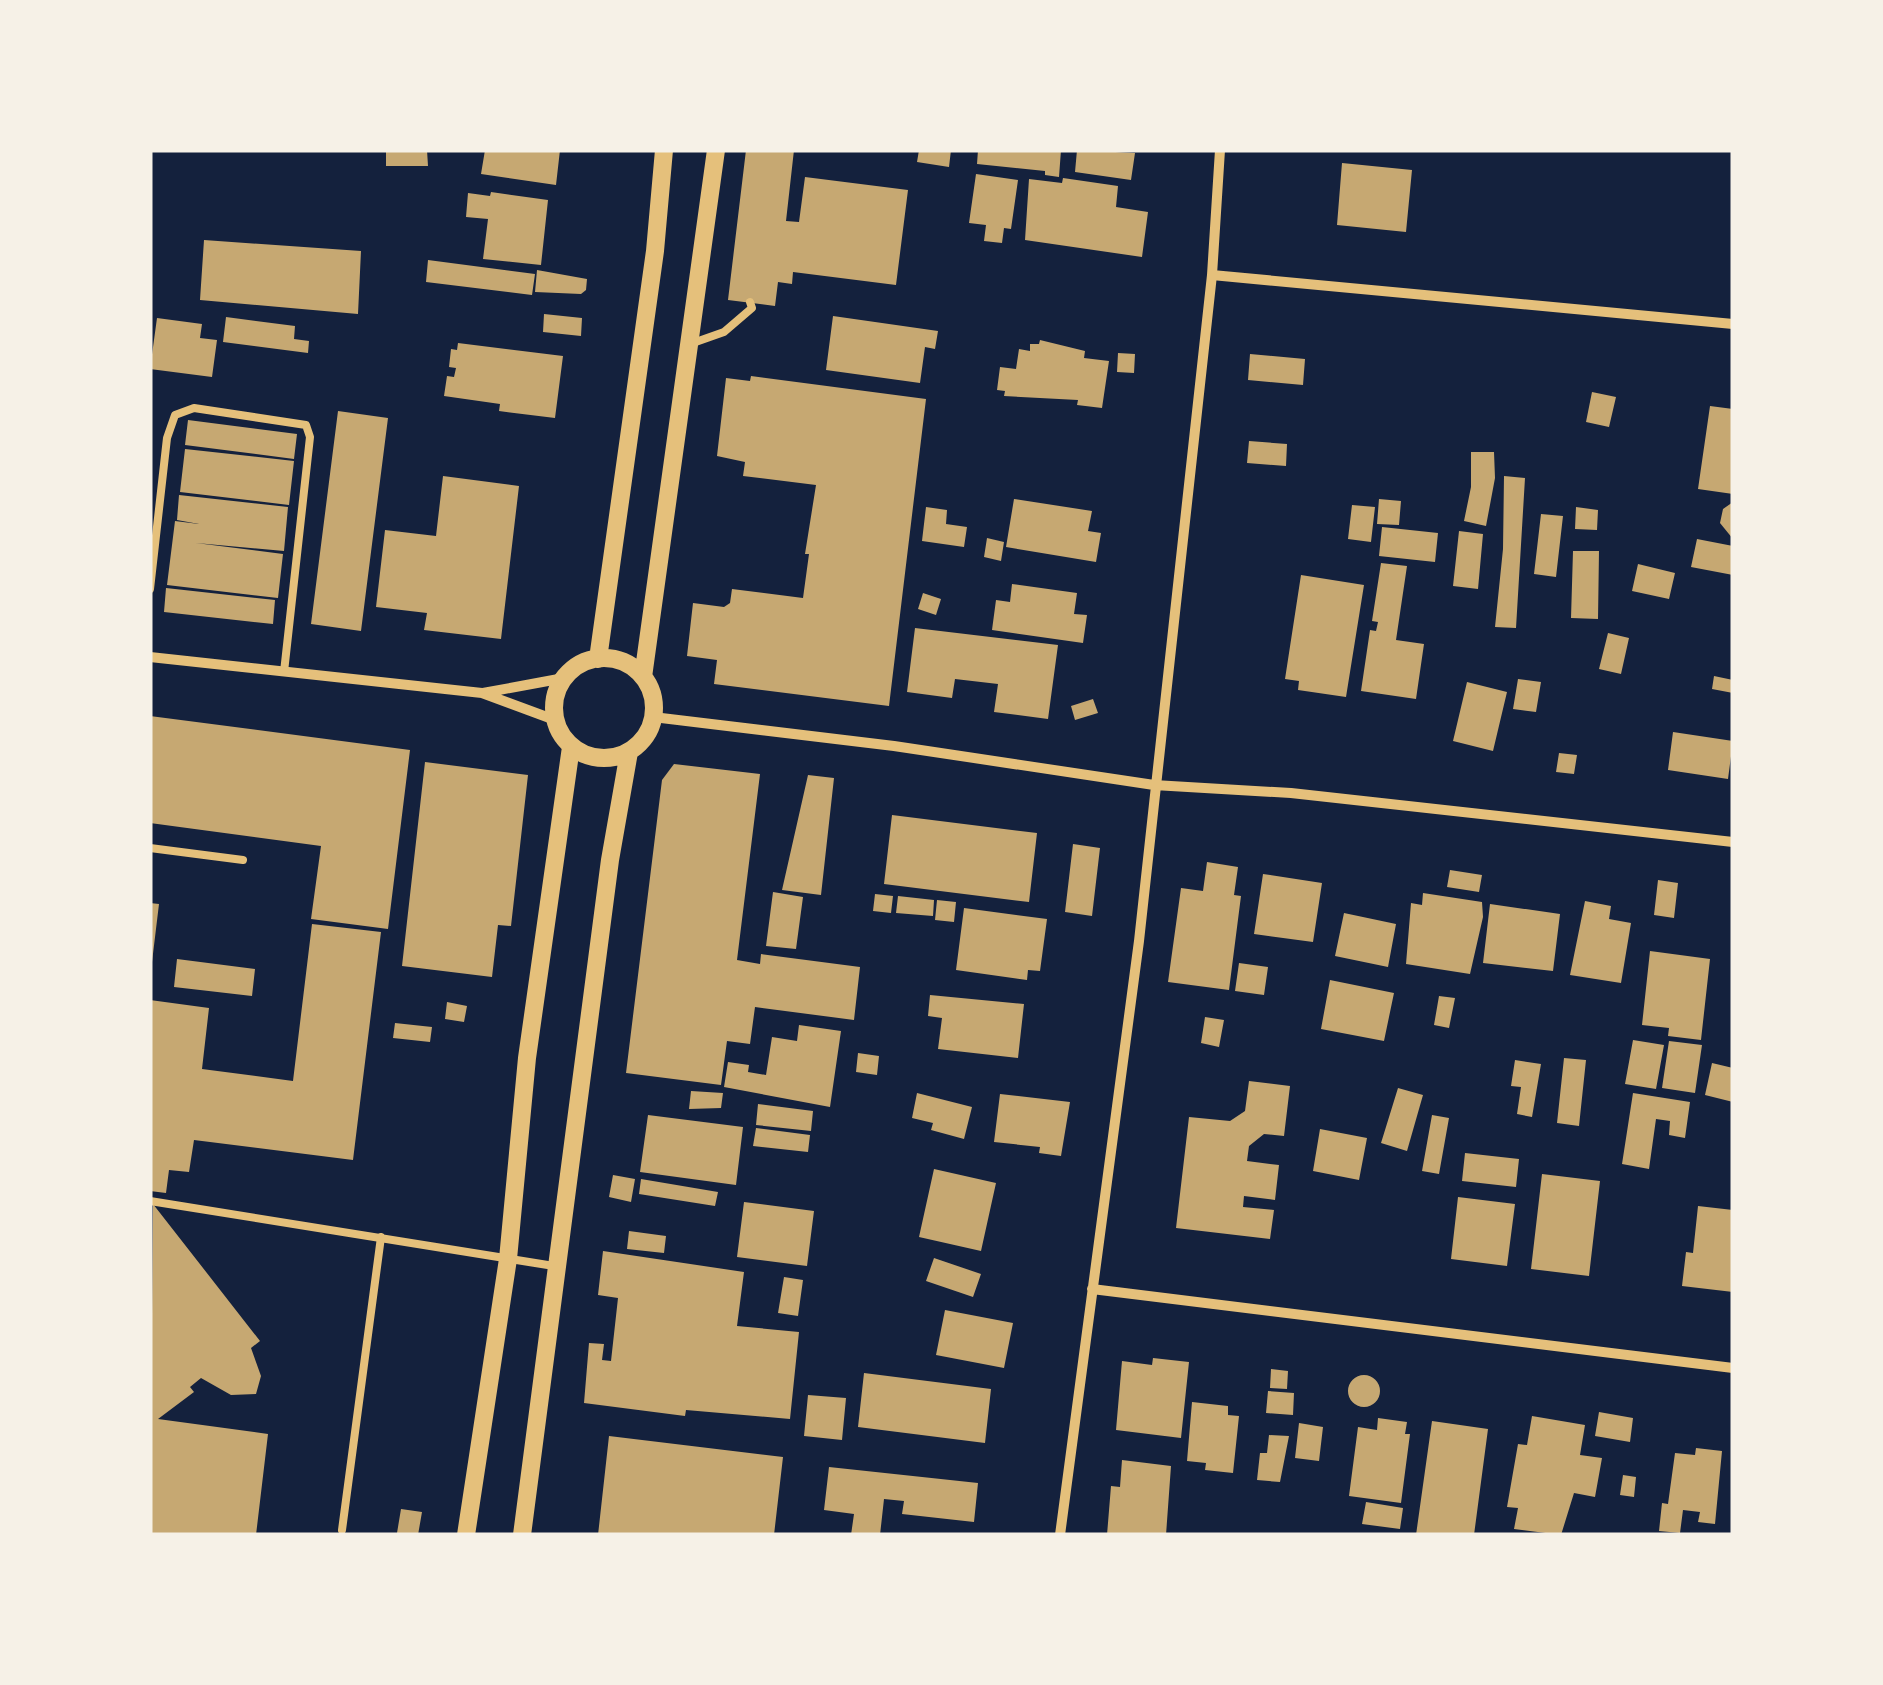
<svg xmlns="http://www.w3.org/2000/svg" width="1883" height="1685" font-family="'IBM Plex Sans',sans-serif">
	<rect width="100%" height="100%" fill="#14213d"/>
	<path fill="#c6a872" d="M386 150H427L428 166H386Z
		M485 150H560L556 185 481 174Z
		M746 150H794L786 221 799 222 805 177 908 190 896 285 793 272 792 284 778 282 775 306 728 300Z
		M919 150H951L949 167 917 162Z
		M978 150H1061L1059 177 1045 175V171L977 164Z
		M1077 150 1135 153 1131 180 1075 172Z
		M1342 163 1412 170 1406 232 1337 225Z
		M976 174 1018 180 1011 229 1004 228 1002 243 984 241 986 225 969 223Z
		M1063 178 1118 186 1116 207 1148 212 1142 257 1025 240 1029 179 1062 183Z
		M491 192 548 200 541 265 483 259 488 219 466 217 468 193 490 196Z
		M204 240 361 251 358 314 200 300Z
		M428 260 535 274 532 295 426 282Z
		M537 270 587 279 586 290 581 294 535 292Z
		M544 314 582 318 581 336 543 332Z
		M833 316 938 331 935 349 925 347 920 383 826 370Z
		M226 317 295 326 294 339 309 341 308 353 223 342Z
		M157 318 202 324 200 338 217 340 212 377 150 369Z
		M1040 340 1085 351 1084 358 1109 361 1102 408 1077 405 1078 400 1004 396 1005 391 997 390 1000 367 1016 369 1019 349 1030 351V344H1039Z
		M458 343 563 356 555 418 499 411 500 404 444 396 447 376 454 377 456 368 449 367 451 349 457 350Z
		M1118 353 1135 354 1134 373 1117 372Z
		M1250 354 1305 359 1303 385 1248 380Z
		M751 376 926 399 889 706 714 684 717 660 687 656 693 603 724 607 730 603 732 589 803 598 809 554H805L816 485 743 476 745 462 717 456 726 378 750 381Z
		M1592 392 1616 397 1609 427 1586 422Z
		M1710 406 1733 409V494L1698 489Z
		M338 411 388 418 361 631 311 624Z
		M188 420 297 434 294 459 185 445Z
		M1249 441 1287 444 1286 466 1247 463Z
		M185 449 294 461 289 505 180 492Z
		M1471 452H1494L1495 478 1486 526 1464 521 1471 487Z
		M443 476 519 486 501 639 424 630 427 613 376 607 385 530 436 536Z
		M1504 476 1525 478 1516 628 1495 627 1503 549Z
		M179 495 288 507 284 551 196 543 283 554 278 598 167 585 175 521 199 524 177 520Z
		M1014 499 1092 511 1088 531 1101 533 1096 562 1006 547Z
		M1379 499 1401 501 1399 525 1377 524Z
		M1733 502V539L1720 523 1723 509Z
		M1352 505 1375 507 1371 542 1348 539Z
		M926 507 947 510 946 524 967 527 964 547 922 541Z
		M1576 507 1598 510 1597 530 1575 529Z
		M1541 514 1563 516 1556 577 1534 574Z
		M1382 527 1438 533 1435 562 1379 556Z
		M1459 531 1483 534 1478 589 1453 586Z
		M987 538 1004 542 1001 561 984 557Z
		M1697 539 1733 546V575L1691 567Z
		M1573 551H1599L1598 619 1571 618Z
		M1381 563 1407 566 1396 640 1424 644 1416 699 1361 691 1370 630 1376 631 1378 622 1372 621Z
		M1638 564 1675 573 1669 599 1632 591Z
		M1301 575 1364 585 1346 697 1298 690 1299 681 1285 679Z
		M1012 584 1077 593 1074 614 1087 615 1083 643 992 630 996 600 1010 602Z
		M166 588 275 600 273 624 164 612Z
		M923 593 941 599 936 615 918 609Z
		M915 628 1058 645 1048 719 994 712 998 684 955 679 952 698 907 692Z
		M1608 633 1629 638 1621 674 1599 669Z
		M1714 676 1733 680V693L1712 689Z
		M1518 679 1541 682 1536 712 1513 709Z
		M1467 682 1507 692 1493 751 1453 741Z
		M1093 699 1098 713 1075 720 1071 706Z
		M150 716 410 750 388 929 311 919 321 846 150 823Z
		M1673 732 1733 741 1728 779 1668 770Z
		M1559 753 1577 755 1574 774 1556 772Z
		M425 762 528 775 511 926 498 925 492 977 402 966Z
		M674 764 760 774 737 960 760 964 761 954 860 967 854 1020 755 1007 750 1044 727 1041 721 1085 626 1073 662 780Z
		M808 775 834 778 821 895 782 890Z
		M892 815 1037 833 1029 902 884 884Z
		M1073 844 1100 848 1092 916 1065 912Z
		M1207 862 1238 867 1234 895 1241 896 1229 990 1168 982 1181 888 1203 891Z
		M1450 870 1482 875 1479 892 1447 887Z
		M1263 874 1322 883 1313 942 1254 934Z
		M1658 880 1678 883 1674 918 1654 915Z
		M773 892 803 897 796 949 766 946Z
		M1423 893 1482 902 1483 917 1470 974 1406 964 1411 903 1422 905Z
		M875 894 893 896 891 913 873 911Z
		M898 896 934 900 933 916 896 913Z
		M937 900 956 902 954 922 935 920Z
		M1585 901 1611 906 1609 919 1631 923 1621 983 1570 975Z
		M150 903 159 904 152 962H150Z
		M1490 904 1560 914 1553 971 1483 963Z
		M964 908 1047 919 1040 971 1028 970 1027 980 956 970Z
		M1344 913 1396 924 1388 967 1335 956Z
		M312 924 381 932 353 1160 194 1140 189 1172 169 1170 166 1193 150 1191V1000L209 1008 202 1069 293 1081Z
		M1650 951 1710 959 1701 1040 1668 1036 1669 1028 1642 1025Z
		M177 959 255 969 252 996 174 987Z
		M1239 963 1268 967 1264 995 1235 991Z
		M1330 980 1394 993 1384 1041 1321 1029Z
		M930 995 1024 1004 1018 1058 938 1049 942 1018 928 1016Z
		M1439 996 1455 998 1449 1028 1434 1025Z
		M447 1002 467 1006 464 1022 445 1019Z
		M1205 1017 1224 1020 1219 1047 1201 1043Z
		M395 1023 432 1027 430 1042 393 1038Z
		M799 1025 841 1031 830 1107 724 1087 728 1062 749 1065 748 1072 766 1075 772 1037 797 1041Z
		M1633 1040 1664 1045 1656 1089 1625 1084Z
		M1669 1041 1702 1045 1695 1093 1662 1088Z
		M858 1053 879 1056 877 1075 856 1072Z
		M1564 1058 1586 1060 1579 1126 1557 1123Z
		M1515 1060 1541 1064 1532 1117 1517 1114 1521 1087 1511 1086Z
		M1712 1063 1733 1068V1102L1705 1095Z
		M1249 1081 1290 1086 1284 1136 1264 1134 1249 1146 1247 1161 1279 1165 1275 1200 1244 1196 1243 1207 1274 1210 1270 1239 1176 1228 1189 1117 1230 1121 1245 1111Z
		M1398 1088 1423 1095 1407 1151 1381 1143Z
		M691 1091 723 1093 721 1108 689 1109Z
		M917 1093 972 1107 964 1139 931 1130 933 1123 912 1118Z
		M1633 1093 1690 1102 1685 1138 1669 1135 1670 1121 1656 1119 1649 1169 1622 1164Z
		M1000 1094 1070 1102 1061 1156 1039 1153 1040 1147 994 1142Z
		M758 1104 813 1111 811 1131 756 1125Z
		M648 1115 743 1127 736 1185 640 1172Z
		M1432 1115 1449 1118 1439 1174 1422 1171Z
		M756 1128 810 1135 808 1152 753 1146Z
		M1320 1129 1367 1138 1359 1180 1313 1171Z
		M1465 1153 1519 1159 1516 1187 1462 1181Z
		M934 1169 996 1183 981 1251 919 1237Z
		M1542 1174 1600 1181 1589 1276 1531 1269Z
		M613 1175 635 1179 631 1202 609 1197Z
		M641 1179 718 1192 715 1206 639 1194Z
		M1458 1197 1515 1204 1507 1266 1451 1259Z
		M744 1202 814 1211 807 1266 737 1257Z
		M153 1204 260 1341 251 1348 261 1376 256 1394 231 1395 201 1378 190 1387 194 1392 158 1419 268 1434 256 1535H150Z
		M1698 1206 1733 1210V1292L1682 1286 1686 1252 1693 1253Z
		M629 1231 666 1236 664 1253 627 1249Z
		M603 1251 744 1272 737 1326 799 1332 790 1419 686 1410 685 1416 584 1403 589 1343 604 1344 602 1360 611 1361 618 1298 598 1295Z
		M934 1258 981 1274 973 1297 926 1281Z
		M784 1277 803 1280 798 1316 778 1313Z
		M945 1310 1013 1323 1004 1368 936 1355Z
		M1153 1358 1189 1362 1181 1438 1116 1430 1122 1361 1152 1365Z
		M1271 1369 1288 1371 1287 1389 1270 1388Z
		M864 1373 991 1389 985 1443 858 1427Z
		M1348 1391a16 16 0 1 1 32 0a16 16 0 1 1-32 0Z
		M1268 1391 1294 1393 1293 1415 1266 1413Z
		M808 1395 846 1398 842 1440 804 1436Z
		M1192 1402 1228 1406V1415L1239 1416 1233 1473 1205 1470 1206 1463 1187 1461Z
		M1599 1412 1633 1418 1630 1442 1595 1436Z
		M1532 1416 1585 1425 1580 1455 1602 1458 1595 1497 1574 1493 1561 1535 1514 1529 1518 1508 1507 1507 1518 1444 1527 1445Z
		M1378 1418 1407 1422 1405 1434H1410L1401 1503 1349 1496 1358 1427 1377 1430Z
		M1432 1421 1488 1429 1474 1535H1416Z
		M1299 1423 1323 1427 1319 1461 1295 1458Z
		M1269 1435 1289 1436 1280 1482 1257 1480 1260 1453H1267Z
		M609 1436 783 1457 774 1535H598Z
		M1696 1448 1722 1451 1715 1524 1698 1522 1700 1512 1683 1510 1680 1533 1659 1531 1662 1503 1668 1504 1675 1453 1695 1455Z
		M1122 1460 1171 1466 1166 1535H1107L1111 1486 1120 1487Z
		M829 1467 978 1483 974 1522 902 1514 904 1501 884 1499 880 1535H851L854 1514 824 1510Z
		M1623 1475 1636 1477 1634 1497 1620 1495Z
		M1366 1502 1403 1508 1400 1529 1362 1524Z
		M401 1509 422 1512 418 1535 397 1533Z"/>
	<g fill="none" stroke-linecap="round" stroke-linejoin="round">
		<path stroke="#e5c07b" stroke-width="8" d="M690 344 724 332 752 308 750 302
			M150 589 167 438 175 415 194 408 306 425 310 437 284 672
			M150 848 243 860
			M150 1201 554 1266
			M342 1530 381 1237"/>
		<path stroke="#e5c07b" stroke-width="10" d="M1212 275 1733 324
			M150 657 482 693 555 720
			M483 693 564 678
			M653 717 894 746 1154 785 1291 793 1733 842
			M1092 1289 1733 1368
			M1060 1535 1139 941 1212 275 1220 150"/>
		<path stroke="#e5c07b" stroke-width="18" d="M554 708a50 50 0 1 1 100 0a50 50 0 1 1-100 0Z
			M598 659 655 251 664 150
			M643 677 716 150
			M466 1535 508 1259 527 1058 571 747
			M522 1535 610 860 629 752"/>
	</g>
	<rect width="1883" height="1685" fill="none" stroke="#f6f1e7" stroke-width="305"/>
</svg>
